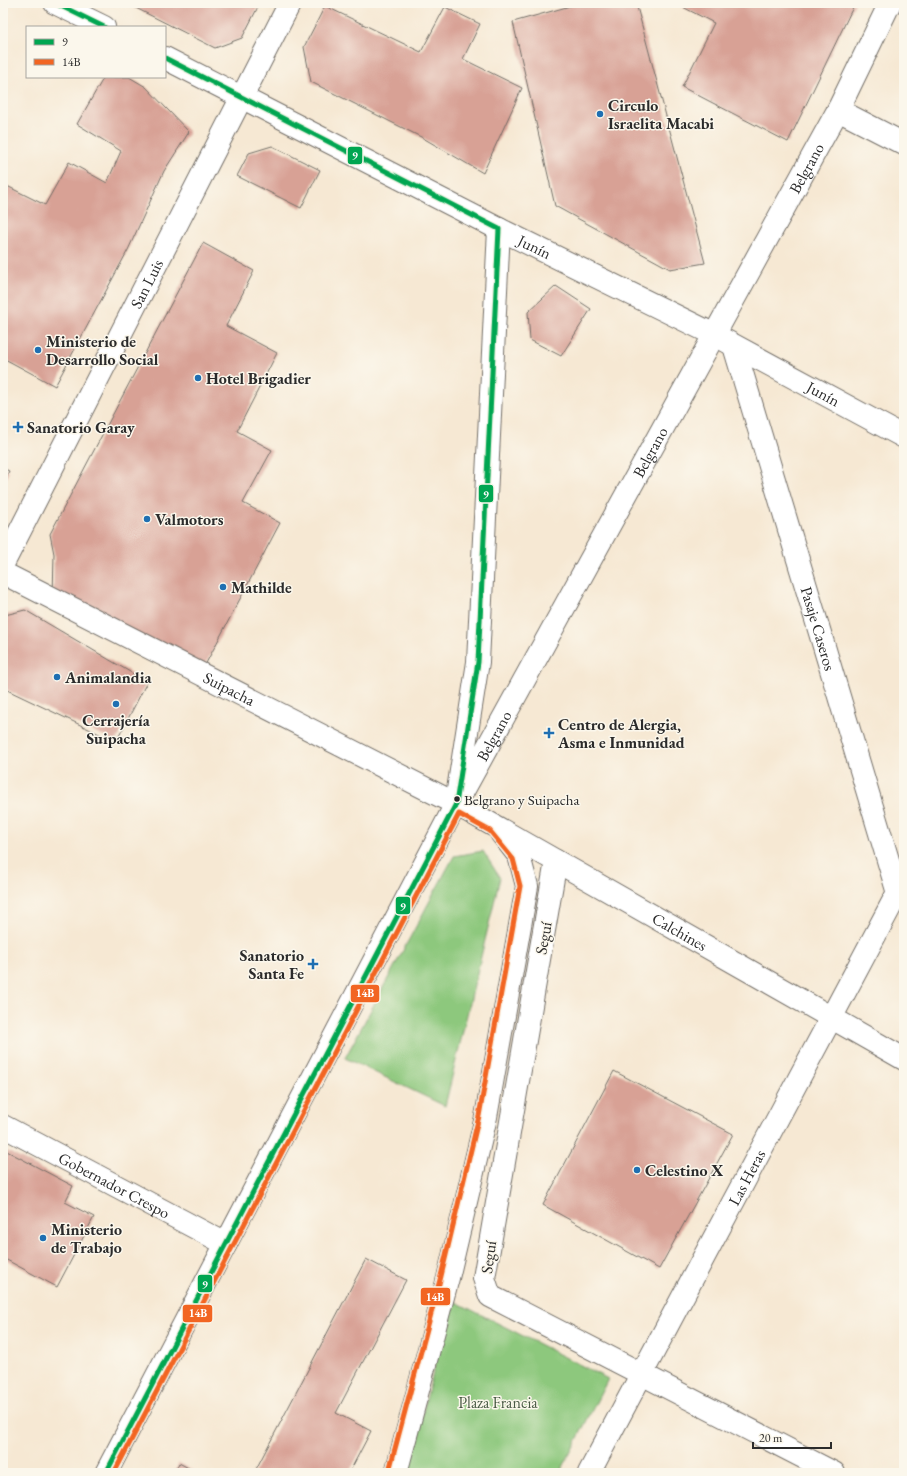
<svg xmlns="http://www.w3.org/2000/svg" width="907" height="1476" font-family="'EB Garamond',serif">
	<rect width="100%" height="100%" fill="#fbf7ec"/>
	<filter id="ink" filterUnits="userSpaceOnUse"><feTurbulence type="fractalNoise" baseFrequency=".025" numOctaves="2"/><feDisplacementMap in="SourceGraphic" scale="8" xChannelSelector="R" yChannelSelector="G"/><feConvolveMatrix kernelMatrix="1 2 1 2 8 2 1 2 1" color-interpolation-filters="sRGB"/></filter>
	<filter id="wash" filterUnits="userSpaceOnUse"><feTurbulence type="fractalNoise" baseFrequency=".012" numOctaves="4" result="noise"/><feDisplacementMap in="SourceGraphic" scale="16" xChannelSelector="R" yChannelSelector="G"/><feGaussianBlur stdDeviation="0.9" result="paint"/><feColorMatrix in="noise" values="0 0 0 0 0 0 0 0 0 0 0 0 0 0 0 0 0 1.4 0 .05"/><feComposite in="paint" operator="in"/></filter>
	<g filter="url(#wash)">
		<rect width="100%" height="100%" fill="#f6e8d3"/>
		<path fill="#8dc87d" stroke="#5c7a54" d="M483 851 500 878 445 1106 345 1058 454 856Z
			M452 1300 608 1379 560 1473H407Z"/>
		<g id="blocks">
			<path fill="#d8a195" d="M126 3H260L242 38 215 48Z
				M581 3H636L705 263 670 269 555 206 513 22Z
				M675 3H855L788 142 682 87 714 23Z
				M325 6 421 52 445 7 480 24 463 59 522 88 483 173 423 138 311 82 304 47Z
				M104 77H129L146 87 189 132 164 171 128 250 55 386 3 358V184L45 205 69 162 107 183 121 151 77 124Z
				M272 146 320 170 301 208 237 176 249 153Z
				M203 243 254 271 226 326 277 353 237 431 272 450 243 503 280 523 203 669 53 597 54 554 50 534Z
				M556 286 591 309 561 356 530 340 528 312Z
				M3 468 9 471 3 484Z
				M25 610 147 682 116 742 3 688V619L5 615Z
				M614 1071 733 1134 659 1269 543 1205Z
				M3 1149 73 1186 65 1202 94 1217 57 1287 3 1258Z
				M366 1259 406 1280 336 1413 371 1431 349 1473H254Z
				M179 1463 198 1473H174Z"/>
		</g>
	</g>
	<g filter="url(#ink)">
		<use href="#blocks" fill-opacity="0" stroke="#726d66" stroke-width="1"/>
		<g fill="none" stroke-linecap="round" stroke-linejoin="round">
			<g stroke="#726d66" stroke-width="24">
				<g id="minor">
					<path d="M55 3 104 27"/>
					<path id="s1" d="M165 58 499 229 715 335 904 437"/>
					<path d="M838 110 904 144"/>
					<path id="s2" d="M734 346 900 900"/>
					<path id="s3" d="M3 564 290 3"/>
					<path id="s4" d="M3 573 456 804 904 1059"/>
					<path d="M458 790 478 662 499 229"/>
					<path d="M556 861 484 1278 490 1296 834 1473"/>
					<path id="s5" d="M3 1126 226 1244"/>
					<path id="s6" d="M106 1473 456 804 838 110 890 3"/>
					<path d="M396 1473 448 1278 486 1117 527 886 519 856 501 833"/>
					<path id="s7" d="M589 1473 904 881"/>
				</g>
			</g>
			<use href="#minor" stroke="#fff" stroke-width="22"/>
			<g stroke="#fbf7ec" stroke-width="8">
				<path id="bus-1" d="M55 3 104 27
					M106 1473 456 804 478 662 499 229 165 58"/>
			</g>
			<g stroke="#fbf7ec" stroke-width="8">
				<path id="bus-2" d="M114 1473 459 814 490 831 513 859 520 886 479 1116 441 1276 389 1471"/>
			</g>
			<use href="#bus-1" stroke="#00a651" stroke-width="5"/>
			<use href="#bus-2" stroke="#f26522" stroke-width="5"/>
		</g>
	</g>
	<g fill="#1f6fb2" stroke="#fbf7ec" stroke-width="1.5">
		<circle cx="600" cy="114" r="4"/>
		<circle cx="38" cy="350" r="4"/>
		<circle cx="198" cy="378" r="4"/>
		<path d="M16 421h4v4h4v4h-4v4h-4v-4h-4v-4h4z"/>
		<circle cx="147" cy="519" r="4"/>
		<circle cx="223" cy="587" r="4"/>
		<circle cx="57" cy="677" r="4"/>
		<circle cx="116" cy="704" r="4"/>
		<path d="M547 727h4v4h4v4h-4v4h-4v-4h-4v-4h4z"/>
		<path d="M311 958h4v4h4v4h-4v4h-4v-4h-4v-4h4z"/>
		<circle cx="637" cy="1170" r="4"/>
		<circle cx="43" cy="1238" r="4"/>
	</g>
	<circle fill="#2b2b2b" stroke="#fbf7ec" stroke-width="1.5" cx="457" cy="799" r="3.5"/>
	<g text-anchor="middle" stroke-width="3" stroke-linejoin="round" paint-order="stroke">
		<g font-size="15" fill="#2b2b2b" stroke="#fbf7ec" text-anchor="start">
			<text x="464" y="805">Belgrano y Suipacha</text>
		</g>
		<g font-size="16" font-weight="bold" fill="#2b2b2b" stroke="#fbf7ec" text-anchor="start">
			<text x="608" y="111">Circulo<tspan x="608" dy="18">Israelita Macabi</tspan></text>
			<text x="46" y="347">Ministerio de<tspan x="46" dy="18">Desarrollo Social</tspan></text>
			<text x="206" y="384">Hotel Brigadier</text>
			<text x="27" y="433">Sanatorio Garay</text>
			<text x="155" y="525">Valmotors</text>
			<text x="231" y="593">Mathilde</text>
			<text x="65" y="683">Animalandia</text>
			<text x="116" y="726" text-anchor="middle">Cerrajería<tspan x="116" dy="18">Suipacha</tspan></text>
			<text x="558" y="730">Centro de Alergia,<tspan x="558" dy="18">Asma e Inmunidad</tspan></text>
			<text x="304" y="961" text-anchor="end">Sanatorio<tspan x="304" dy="18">Santa Fe</tspan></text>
			<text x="645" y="1176">Celestino X</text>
			<text x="51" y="1235">Ministerio<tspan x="51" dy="18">de Trabajo</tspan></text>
		</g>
		<g font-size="16" fill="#2b2b2b" stroke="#fbf7ec">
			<text dy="6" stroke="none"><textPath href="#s6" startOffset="1481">Belgrano</textPath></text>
			<text dy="6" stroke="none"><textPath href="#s1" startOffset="415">Junín</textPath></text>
			<text dy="6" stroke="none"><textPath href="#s3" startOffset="315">San Luis</textPath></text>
			<text dy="6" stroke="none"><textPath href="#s1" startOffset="739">Junín</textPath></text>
			<text dy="6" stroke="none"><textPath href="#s6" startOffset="1157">Belgrano</textPath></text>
			<text dy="6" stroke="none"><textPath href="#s2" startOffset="295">Pasaje Caseros</textPath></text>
			<text dy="6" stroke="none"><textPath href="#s4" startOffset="254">Suipacha</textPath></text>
			<text dy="6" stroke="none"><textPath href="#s6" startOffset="833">Belgrano</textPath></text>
			<text dy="6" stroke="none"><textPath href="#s4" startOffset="766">Calchines</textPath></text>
			<text transform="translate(543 938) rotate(-80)" y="6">Seguí</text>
			<text dy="6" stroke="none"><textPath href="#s7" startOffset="335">Las Heras</textPath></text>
			<text dy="6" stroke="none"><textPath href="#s5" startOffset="126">Gobernador Crespo</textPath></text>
			<text transform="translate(488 1257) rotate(-82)" y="6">Seguí</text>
		</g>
		<g font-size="16" fill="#485a44" stroke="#fbf7ec">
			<text x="498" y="1408">Plaza Francia</text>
		</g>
	</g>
	<g stroke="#fbf7ec" stroke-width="1.5">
		<rect x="347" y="146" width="16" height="19" rx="4" fill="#00a651"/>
		<rect x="478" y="484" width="16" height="19" rx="4" fill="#00a651"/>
		<rect x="395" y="896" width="16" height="19" rx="4" fill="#00a651"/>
		<rect x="350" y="984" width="30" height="19" rx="4" fill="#f26522"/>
		<rect x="197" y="1274" width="16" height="19" rx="4" fill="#00a651"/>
		<rect x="420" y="1287" width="31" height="19" rx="4" fill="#f26522"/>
		<rect x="182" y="1304" width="31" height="19" rx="4" fill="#f26522"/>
	</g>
	<g font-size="11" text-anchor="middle" font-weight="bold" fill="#fff">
		<text x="355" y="159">9</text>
		<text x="486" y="498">9</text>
		<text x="403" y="910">9</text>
		<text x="365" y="997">14B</text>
		<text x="205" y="1288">9</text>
		<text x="435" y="1301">14B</text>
		<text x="198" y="1317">14B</text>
	</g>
	<rect width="907" height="1476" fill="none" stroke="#fbf7ec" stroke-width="16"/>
	<rect x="26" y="26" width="140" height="52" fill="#fbf7ec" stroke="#a8a59f"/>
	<rect x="34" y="39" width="20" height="6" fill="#00a651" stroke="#a8a59f"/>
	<text x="62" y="46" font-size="12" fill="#2b2b2b">9</text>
	<rect x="34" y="59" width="20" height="6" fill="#f26522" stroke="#a8a59f"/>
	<text x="62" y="66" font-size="12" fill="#2b2b2b">14B</text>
	<path d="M753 1442v6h78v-6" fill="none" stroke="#2b2b2b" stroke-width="2"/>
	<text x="759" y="1442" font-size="12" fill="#2b2b2b" stroke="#fbf7ec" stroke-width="3" paint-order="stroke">20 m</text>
</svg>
